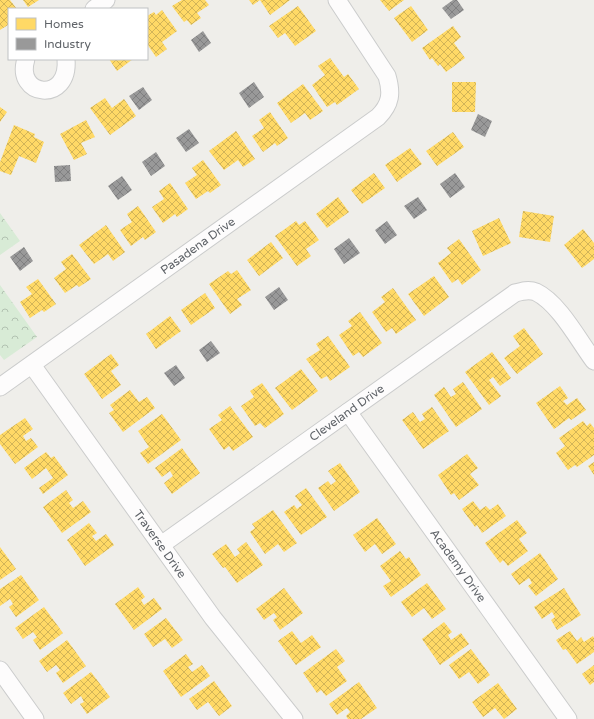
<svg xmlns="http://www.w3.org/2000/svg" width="594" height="719" font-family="'Varela Round',sans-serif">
	<defs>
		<pattern id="park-crowns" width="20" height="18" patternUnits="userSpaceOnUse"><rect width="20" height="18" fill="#d8ebd6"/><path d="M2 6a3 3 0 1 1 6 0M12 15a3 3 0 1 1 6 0" fill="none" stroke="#b2c2b1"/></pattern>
		<pattern id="homes-cross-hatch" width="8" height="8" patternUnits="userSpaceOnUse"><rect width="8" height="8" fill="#ffd966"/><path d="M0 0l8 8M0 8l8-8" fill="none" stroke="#d2b458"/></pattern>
		<pattern id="industry-cross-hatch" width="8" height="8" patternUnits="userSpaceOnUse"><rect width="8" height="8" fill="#999"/><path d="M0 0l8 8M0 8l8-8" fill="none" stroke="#808081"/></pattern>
	</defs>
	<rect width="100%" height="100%" fill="#efeeea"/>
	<path fill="url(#park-crowns)" d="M0 213 20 241 0 255Z
		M0 285 37 337 4 360 0 355Z"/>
	<path fill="url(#homes-cross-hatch)" d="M0 0H10L17 9H9V26L8 25 0 30Z
		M23 0H39L28 7Z
		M182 0H205L209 5 197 13 201 18 191 25 187 20 184 22 172 6Z
		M249 0H290L270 15 260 0 253 5Z
		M380 0H404L389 11Z
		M298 6 316 31 295 46 285 33 278 38 269 26Z
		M411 6 428 30 412 42 394 18Z
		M162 10 177 31 162 42 167 49 156 57 147 44V16L154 12 156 15Z
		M453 26 461 37 454 43 465 58 446 72 440 64 438 66 432 58 430 60 422 48Z
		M330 58 344 77 348 74 359 89 337 105 335 102 327 107 312 85 325 75 318 66Z
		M109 59H133L117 71Z
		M452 82H476L475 112H452Z
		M303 84 323 111 310 120 305 113 291 123 277 103Z
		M105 98 112 108 124 99 136 116 110 135 90 108Z
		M0 107 7 112 0 122Z
		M270 112 288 138 277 146 275 143 263 152 252 136 264 128 259 120Z
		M86 120 95 137 81 143 87 154 74 160 60 134Z
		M14 125 35 134 34 137 44 142 36 163 19 156 11 175 0 171V162Z
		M236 131 255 159 243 167 238 160 224 170 209 151Z
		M453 132 464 147 437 166 426 151Z
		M410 148 422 164 397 182 385 165Z
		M203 160 221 185 210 193 208 191 196 199 185 183 197 175 192 168Z
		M374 173 385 188 362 204 351 190Z
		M170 183 188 209 177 217 175 214 163 223 152 207 164 199 159 191Z
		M338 197 349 212 327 228 316 214Z
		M138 206 156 232 145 240 143 237 131 246 120 230 132 222 127 214Z
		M523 211 554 216 550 242 519 237Z
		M499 218 511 243 483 256 472 231Z
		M296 221 299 225 305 221 319 240 306 249 311 256 297 266 275 236Z
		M106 225 125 252 113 261 108 254 94 264 79 245Z
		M583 229 594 243V259L582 268 564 245Z
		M459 239 481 270 462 285 458 279 452 283 438 263 451 253 447 248Z
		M271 242 283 258 259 276 247 260Z
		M72 254 91 279 79 287 77 285 65 293 54 278 66 269 61 262Z
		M237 270 251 290 237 299 242 305 230 314 209 284 228 271 231 274Z
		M434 276 449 297 424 316 408 294Z
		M38 279 56 304 44 312 42 310 30 318 20 302 32 294 26 287Z
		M393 288 416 320 396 334 392 328 386 332 372 312 385 302 381 297Z
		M205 293 215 308 191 325 181 310Z
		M360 312 382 343 363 357 359 352 353 356 339 335 352 326 348 321Z
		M170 316 181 331 156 349 146 334Z
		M524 328 543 354 517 374 504 358 520 346 513 336Z
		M328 336 350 367 330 381 327 376 321 379 306 359 320 350 316 344Z
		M492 352 511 378 500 386 493 377 489 380 501 396 489 405 465 372Z
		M111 354 119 365 111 371 121 385 102 399 84 374Z
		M301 369 318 391 292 410 275 388Z
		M463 382 482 409 456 427 434 395 444 387 451 397 456 394 453 389Z
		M262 383 284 414 265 428 260 423 255 426 241 406 254 397 250 391Z
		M560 386 568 398 563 401 567 405 577 398 586 410 571 420 569 418 554 429 536 403Z
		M130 390 139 402 147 397 155 408 123 432 109 413 114 410 110 405Z
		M230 406 253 437 233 451 229 446 224 450 209 429 222 420 218 415Z
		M432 407 449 431 423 449 402 420 413 412 420 422 425 419 422 414Z
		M162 414 181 440 148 464 140 453 149 447 138 431Z
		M25 418 33 429 23 436 26 441 31 438 38 447 15 464 0 444V435Z
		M583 421 587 426 590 423 594 428V455L577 467 575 465 568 470 556 453 565 446 559 438Z
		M182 448 200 473 172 494 164 483 173 476 170 471 162 477 155 468Z
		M46 452 51 458 54 456 68 475 43 494 39 488 53 478 46 468 32 479 24 468Z
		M467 454 478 468 470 474 479 485 459 500 454 493 451 495 438 475Z
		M594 462V475L588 466Z
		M340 463 360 492 334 511 318 488 328 481 331 485 336 481 328 471Z
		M306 488 327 517 301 535 284 512 294 505 297 509 302 505 295 496Z
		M66 490 73 500 69 503 73 508 83 501 91 512 62 533 43 507Z
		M473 501 480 510 486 506 490 510 498 504 506 516 482 533 477 525 475 527 462 509Z
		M273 510 297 543 284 552 278 544 265 554 250 532 255 528 252 524Z
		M377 518 396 544 382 554 375 544 365 552 353 535Z
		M517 520 527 533 519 539 528 551 508 566 503 560 500 563 485 543Z
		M89 523 97 533 92 536 96 541 106 534 114 545 85 566 67 540Z
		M246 542 263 565 237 583 225 567 223 568 212 554 226 544 235 557 240 553 237 549Z
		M0 547 16 569 0 580Z
		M400 551 406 559 409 557 421 575 391 597 383 586 391 581 380 566Z
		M540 553 558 579 536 596 528 586 532 583 529 578 519 585 511 574Z
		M21 575 39 600 16 617 9 607 13 604 10 599 0 606V589Z
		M427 583 446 609 432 619 424 608 412 617 401 602Z
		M138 587 145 597 141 600 144 605 154 598 162 609 134 630 115 604Z
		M284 588 303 613 280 630 273 620 277 617 274 613 264 620 256 609Z
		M564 588 581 615 557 630 551 620 555 617 552 612 542 619 534 607Z
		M44 607 63 633 40 650 33 640 37 637 33 632 23 639 15 628Z
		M166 618 183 640 172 648 165 639 153 647 144 634Z
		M444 622 452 632 448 635 451 640 461 633 469 644 440 665 422 639Z
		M292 631 301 643 312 635 321 647 296 665 278 641Z
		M570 631 577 641 581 637 584 642 593 636 594 638V652L577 664 566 649 563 650 556 640Z
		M67 640 86 666 63 683 56 673 60 670 56 665 47 672 39 661Z
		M336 649 345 661 337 667 347 681 326 696 321 690 317 693 303 673Z
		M471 649 490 675 478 684 469 672 459 679 449 665Z
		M186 654 193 664 188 667 192 672 202 665 210 676 181 697 163 671Z
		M594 665V682L590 685 582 674Z
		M91 672 110 697 87 714 80 704 84 702 81 696 71 704 63 693Z
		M214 681 232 706 219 716 208 702 197 710 189 699Z
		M359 682 377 708 361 719H348L346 716 350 712 347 708 337 715 329 704Z
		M498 683 517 709 504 719 495 708 483 717 472 702Z"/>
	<path fill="url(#industry-cross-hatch)" d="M453 0H457L464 10 451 19 442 8Z
		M203 31 211 43 199 52 191 40Z
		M254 82 264 97 249 108 239 93Z
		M143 87 152 100 139 110 129 96Z
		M478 114 492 121 485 137 471 130Z
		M189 129 199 143 186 152 176 138Z
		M156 152 165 166 151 176 142 162Z
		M70 165 71 181 55 182 54 166Z
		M455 173 465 187 450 198 440 184Z
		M122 176 132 190 118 200 108 186Z
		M418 197 427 210 414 219 404 206Z
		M387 221 397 235 385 244 375 230Z
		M349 238 360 253 344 264 334 249Z
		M24 247 33 261 20 271 10 257Z
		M279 287 288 300 274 310 265 297Z
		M211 341 220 353 207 362 199 350Z
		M176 365 185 378 174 386 164 373Z"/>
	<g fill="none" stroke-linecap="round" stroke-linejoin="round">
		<g stroke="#cbcccc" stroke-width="19">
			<g id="street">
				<path d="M94 9 106 0"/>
				<path d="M26 59C14 97 70 104 66 59"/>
				<path id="s1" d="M32 365 213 618 294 719"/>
				<path id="s2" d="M0 387 378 117C391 104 392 93 387 76L337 0"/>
				<path id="s3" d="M348 412 568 719"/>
				<path id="s4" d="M161 545 515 293C522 291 529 289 536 292 559 303 579 341 594 361"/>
				<path d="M0 670 35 719"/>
			</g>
		</g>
		<use href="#street" stroke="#fdfcfc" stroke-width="17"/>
	</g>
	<g text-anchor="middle" stroke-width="4" stroke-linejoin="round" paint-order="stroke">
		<g font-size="12" fill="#5f6368" stroke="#fff">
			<text dy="4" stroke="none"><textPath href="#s2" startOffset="243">Pasadena Drive</textPath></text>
			<text dy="4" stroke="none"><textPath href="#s4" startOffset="228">Cleveland Drive</textPath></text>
			<text dy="4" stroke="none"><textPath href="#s1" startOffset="220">Traverse Drive</textPath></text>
			<text dy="4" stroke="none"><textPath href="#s3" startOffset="189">Academy Drive</textPath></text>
		</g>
	</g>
	<rect x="8" y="8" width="140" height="52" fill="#ffffff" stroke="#bfc1c3"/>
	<rect x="16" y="18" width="20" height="12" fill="#ffd966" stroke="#bfc1c3"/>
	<text x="44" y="28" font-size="12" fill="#5f6368">Homes</text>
	<rect x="16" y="38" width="20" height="12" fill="#999999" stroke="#bfc1c3"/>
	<text x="44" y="48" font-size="12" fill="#5f6368">Industry</text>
</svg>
